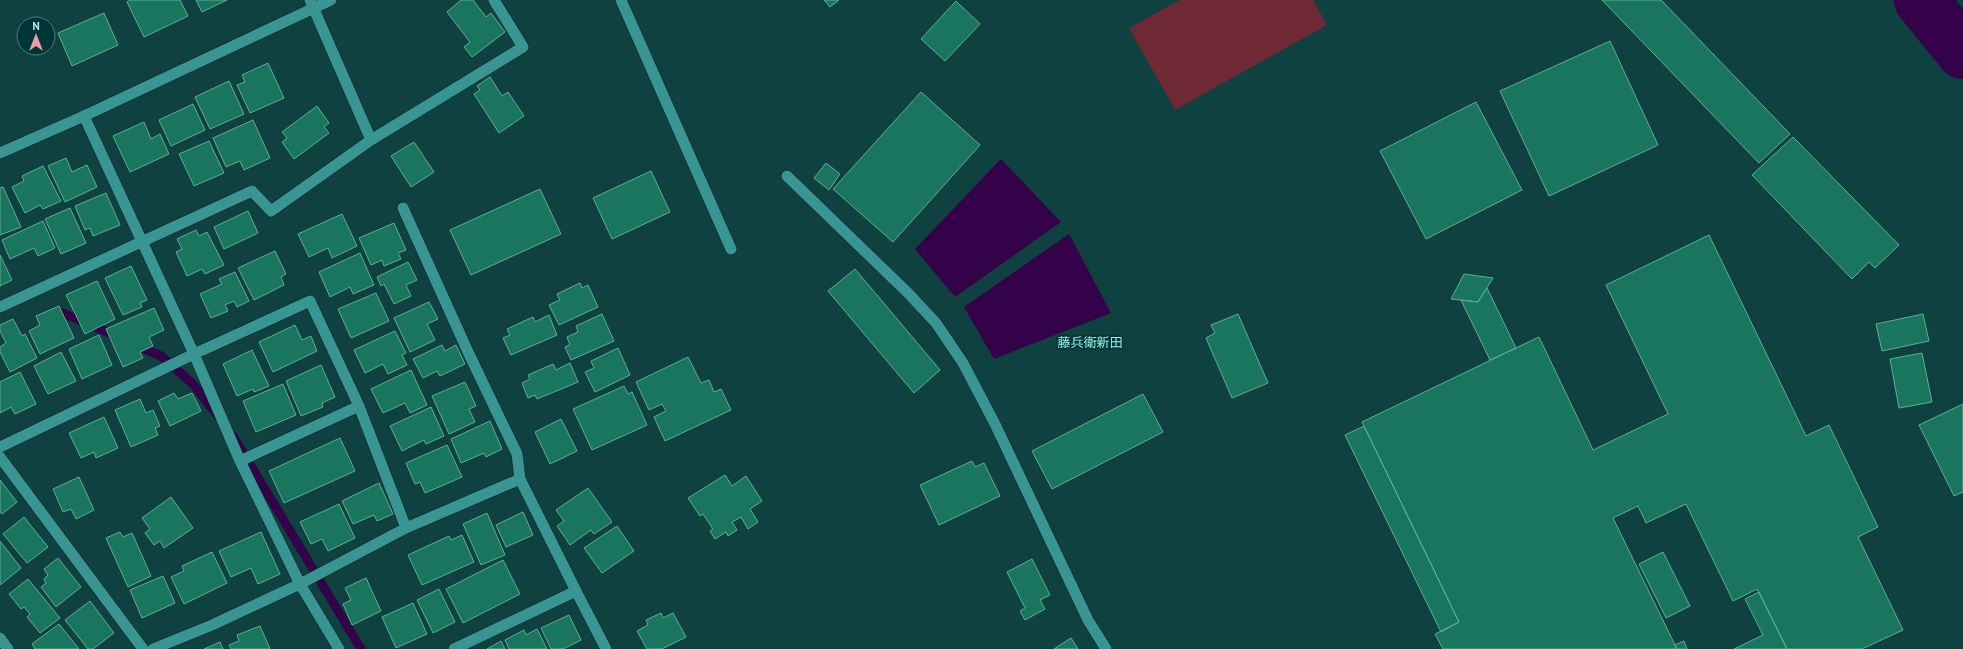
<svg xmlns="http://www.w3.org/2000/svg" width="1963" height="649" font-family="'PT Sans','Noto Sans JP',sans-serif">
	<rect width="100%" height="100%" fill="#0e413f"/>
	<path fill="#6e2935" d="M1180 0H1313L1327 25 1175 110 1129 28Z"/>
	<path fill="#330249" d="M1001 159 1061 222 955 297 915 249Z
		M1069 234 1111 313 994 359 964 307Z"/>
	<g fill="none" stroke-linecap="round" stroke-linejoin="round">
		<path stroke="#330249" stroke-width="9" d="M63 313 118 337
			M135 345 161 356 193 384 218 416
			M233 436 361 649"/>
		<path stroke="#330249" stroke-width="54" d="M1921 0 1963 52"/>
	</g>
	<path fill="#19755e" stroke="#5fae96" d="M130 0H180L188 16 144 37 127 2Z
		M196 0H227L202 12Z
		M461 0H473L486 17 491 13 505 32 472 57 464 47 470 42 447 12Z
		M824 0H839L830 7Z
		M1602 0H1661L1790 134 1759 163Z
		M956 1 980 24 945 61 921 39Z
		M104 13 118 45 72 66 58 33Z
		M1610 41 1658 145 1549 196 1500 91Z
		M268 63 284 98 250 113 237 85 245 82 242 75Z
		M490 77 502 96 508 92 524 116 499 133 474 94 480 90 477 86Z
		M229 81 244 114 210 129 195 97Z
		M921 92 980 145 893 242 833 189Z
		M1476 102 1522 190 1426 239 1380 151Z
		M193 104 205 130 171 146 159 120Z
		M317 106 329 123 324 127 329 133 294 159 282 142 287 138 282 132Z
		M253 120 270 158 244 170 240 161 226 167 213 138Z
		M144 122 151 139 160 134 169 154 130 172 113 136Z
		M1793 137 1899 245 1875 268 1869 262 1852 279 1752 175Z
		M209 141 224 173 194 186 179 154Z
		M414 142 434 172 411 187 391 156Z
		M66 158 72 172 87 165 97 187 65 202 48 166Z
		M826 163 840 174 829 190 814 178Z
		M43 166 61 201 43 209 40 205 25 213 12 187 24 181 22 176Z
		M651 171 670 212 612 239 593 198Z
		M3 187 21 227 0 235V188Z
		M540 189 561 234 471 275 450 230Z
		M106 193 120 225 93 236 90 228 85 230 75 206Z
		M70 208 86 243 61 254 45 219Z
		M248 211 258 233 224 249 214 227Z
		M342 214 357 246 332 258 328 248 309 257 298 234Z
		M43 221 55 248 38 256 34 248 10 259 2 240Z
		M394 223 406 250 398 253 401 259 384 266 382 260 371 265 359 238Z
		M196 230 199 236 207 232 224 265 205 274 202 269 187 276 176 252 182 249 177 239Z
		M1709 235 1806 436 1829 425 1878 527 1858 537 1903 630 1862 649H1787L1757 589 1733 601 1686 504 1646 523 1638 506 1613 518 1677 649H1443L1435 634 1459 622 1362 422 1539 337 1593 450 1668 414 1606 285Z
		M275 251 286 274 281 277 284 285 254 300 238 268Z
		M360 253 374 285 353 294 350 287 330 297 319 272Z
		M0 255 12 280 0 286Z
		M408 262 417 280 406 285 411 296 394 304 384 284 381 286 377 277Z
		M131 266 147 300 140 303 142 307 123 315 105 278Z
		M855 269 940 370 914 393 828 291Z
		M235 272 249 301 237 307 234 301 225 305 228 311 211 318 200 294 222 284 219 279Z
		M1464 274 1493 278 1478 302 1451 299Z
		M97 281 115 319 85 334 66 295Z
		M580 283 582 288 588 285 598 307 559 325 549 305 560 300 557 294Z
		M1487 288 1516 348 1490 360 1461 300 1478 302Z
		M376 293 389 321 351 338 338 309Z
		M429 302 438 319 427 324 435 340 410 352 394 318Z
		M59 306 74 338 40 354 29 331 40 325 36 316Z
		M154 308 164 330 149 337 153 346 140 352 143 358 123 367 106 329Z
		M602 314 614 341 571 360 565 347 570 345 567 337 578 332 576 326Z
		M1238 314 1268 383 1232 398 1206 338 1215 333 1211 325Z
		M1923 314 1929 341 1882 351 1876 324Z
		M549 315 557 335 511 355 503 338 510 335 507 329 533 317 535 322Z
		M13 319 22 336 25 334 37 358 10 372 0 352V347L6 343 0 331V325Z
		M295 325 302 340 311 336 317 351 273 372 259 342Z
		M395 331 406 353 402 355 407 365 388 374 383 364 365 373 354 350Z
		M99 335 112 365 82 379 69 349Z
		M442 345 445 351 456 345 465 364 440 376 437 371 423 378 413 359Z
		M618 348 630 375 595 392 585 372 594 368 591 361Z
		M252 350 269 386 254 392 253 389 237 396 223 364Z
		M61 352 76 381 48 394 34 366Z
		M1922 353 1932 402 1899 408 1890 359Z
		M688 357 701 383 709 380 714 392 721 389 731 410 665 441 654 417 666 411 662 404 649 410 636 382Z
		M570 363 578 382 537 399 535 395 528 398 522 383 530 379 528 375 553 364 556 370Z
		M321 365 335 397 322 403 323 407 301 416 286 381Z
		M411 370 427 405 410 413 405 403 383 413 371 389Z
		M20 372 36 404 15 414 11 407 0 413V382Z
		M465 382 476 406 469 409 475 422 449 434 432 396Z
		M283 384 296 415 256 432 243 401Z
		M624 386 628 394 632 392 647 425 592 450 573 409Z
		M174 393 178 399 192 393 201 411 170 426 158 401Z
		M1143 394 1163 432 1052 489 1032 451Z
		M140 399 146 413 153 410 160 426 155 428 158 435 131 447 115 410Z
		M1963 404V492L1954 496 1919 425Z
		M431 407 444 436 426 444 424 440 402 451 390 426Z
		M104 417 118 448 96 458 94 452 81 458 69 433Z
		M561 419 577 451 550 464 535 432Z
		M490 421 502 449 486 457 484 453 461 463 451 439Z
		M1364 426 1459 622 1441 632 1345 435Z
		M340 438 355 471 284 503 269 471Z
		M447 445 462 477 425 493 420 482 415 484 406 463Z
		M972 461 975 467 984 463 1000 496 939 525 920 485Z
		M725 475 732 486 746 476 762 501 750 509 758 522 748 529 741 517 732 522 737 530 728 536 726 532 715 539 710 531 713 529 703 514 700 516 688 498Z
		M79 477 94 510 76 519 71 509 63 512 53 489Z
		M0 480 17 502 2 514 0 512Z
		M379 483 393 514 377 521 374 515 353 524 342 501Z
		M588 488 612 522 594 534 591 530 570 545 557 526 564 521 556 510Z
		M171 497 193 528 164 548 160 541 154 545 145 533 150 529 142 518Z
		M339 504 355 538 328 551 322 539 311 544 300 522Z
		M523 512 533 535 506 547 496 525Z
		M487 513 505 555 481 565 463 524Z
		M24 517 48 547 27 563 3 534Z
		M617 526 634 551 602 573 584 548Z
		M120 532 123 537 132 533 151 576 128 587 106 538Z
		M261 532 280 574 258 584 251 568 231 577 219 551Z
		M462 535 474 562 422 585 408 555 449 536 451 540Z
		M0 541 21 568 0 585Z
		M212 552 227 583 184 604 171 577 184 571 182 566Z
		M1663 552 1690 606 1666 618 1639 564Z
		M58 558 81 587 56 607 41 587 46 583 44 579 48 575 44 569Z
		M1032 559 1050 595 1040 600 1045 609 1025 620 1020 611 1025 608 1007 572Z
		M503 560 520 594 463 623 446 589Z
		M163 576 175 603 142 618 130 590Z
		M366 578 381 611 352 625 343 604 351 600 345 588Z
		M28 579 60 618 40 633 27 617 30 614 24 607 21 609 9 594Z
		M439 589 455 622 433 633 417 600Z
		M1759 592 1787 649H1734L1763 635 1745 599Z
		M90 601 114 633 93 649H88L65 620Z
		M413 603 427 634 396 648 382 617Z
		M661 613 663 618 673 613 686 637 662 649H647L637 631 648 625 646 620Z
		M569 615 581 640 563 649H551L541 628Z
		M59 624 79 649H35L32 644Z
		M260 626 270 649H231L229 645 239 641 237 635Z
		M537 629 547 649H509L505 640 524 630 526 635Z
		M1071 638 1078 649H1054Z
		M501 641 505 649H487Z
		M1684 641 1687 649H1677L1675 645Z
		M220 642 223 649H204Z"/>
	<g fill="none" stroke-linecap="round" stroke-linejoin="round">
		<g stroke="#072524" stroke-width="12">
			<path id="minor" d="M310 0 371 140
				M84 116 194 354 310 301 359 406 406 528
				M403 208 469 354 517 454 520 479 576 591 454 649
				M0 307 252 191 271 211 371 140 523 47 494 0
				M0 447 194 354 240 461 300 584 339 649
				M0 457 143 649
				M240 461 359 406
				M576 591 606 649
				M0 638 8 649
				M153 649 212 625 300 584 406 528 520 479"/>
		</g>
		<g stroke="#072524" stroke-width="12">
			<path id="tertiary" d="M621 0 731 249
				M0 153 84 116 331 0
				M787 176 908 293 936 323 963 363 995 424 1088 620 1106 649"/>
		</g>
		<use href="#minor" stroke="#399592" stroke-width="11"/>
		<use href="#tertiary" stroke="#399592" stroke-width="11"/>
	</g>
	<g text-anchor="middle" stroke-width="3.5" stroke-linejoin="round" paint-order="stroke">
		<g font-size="13" fill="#95eeea" stroke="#003635">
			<text x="1090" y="347">藤兵衛新田</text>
		</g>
	</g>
	<g transform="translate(36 36)"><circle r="19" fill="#003635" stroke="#4d7e7d"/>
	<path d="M0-3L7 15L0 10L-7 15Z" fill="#f49aa5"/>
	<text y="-6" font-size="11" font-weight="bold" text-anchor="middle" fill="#c1ebe8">N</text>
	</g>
</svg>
